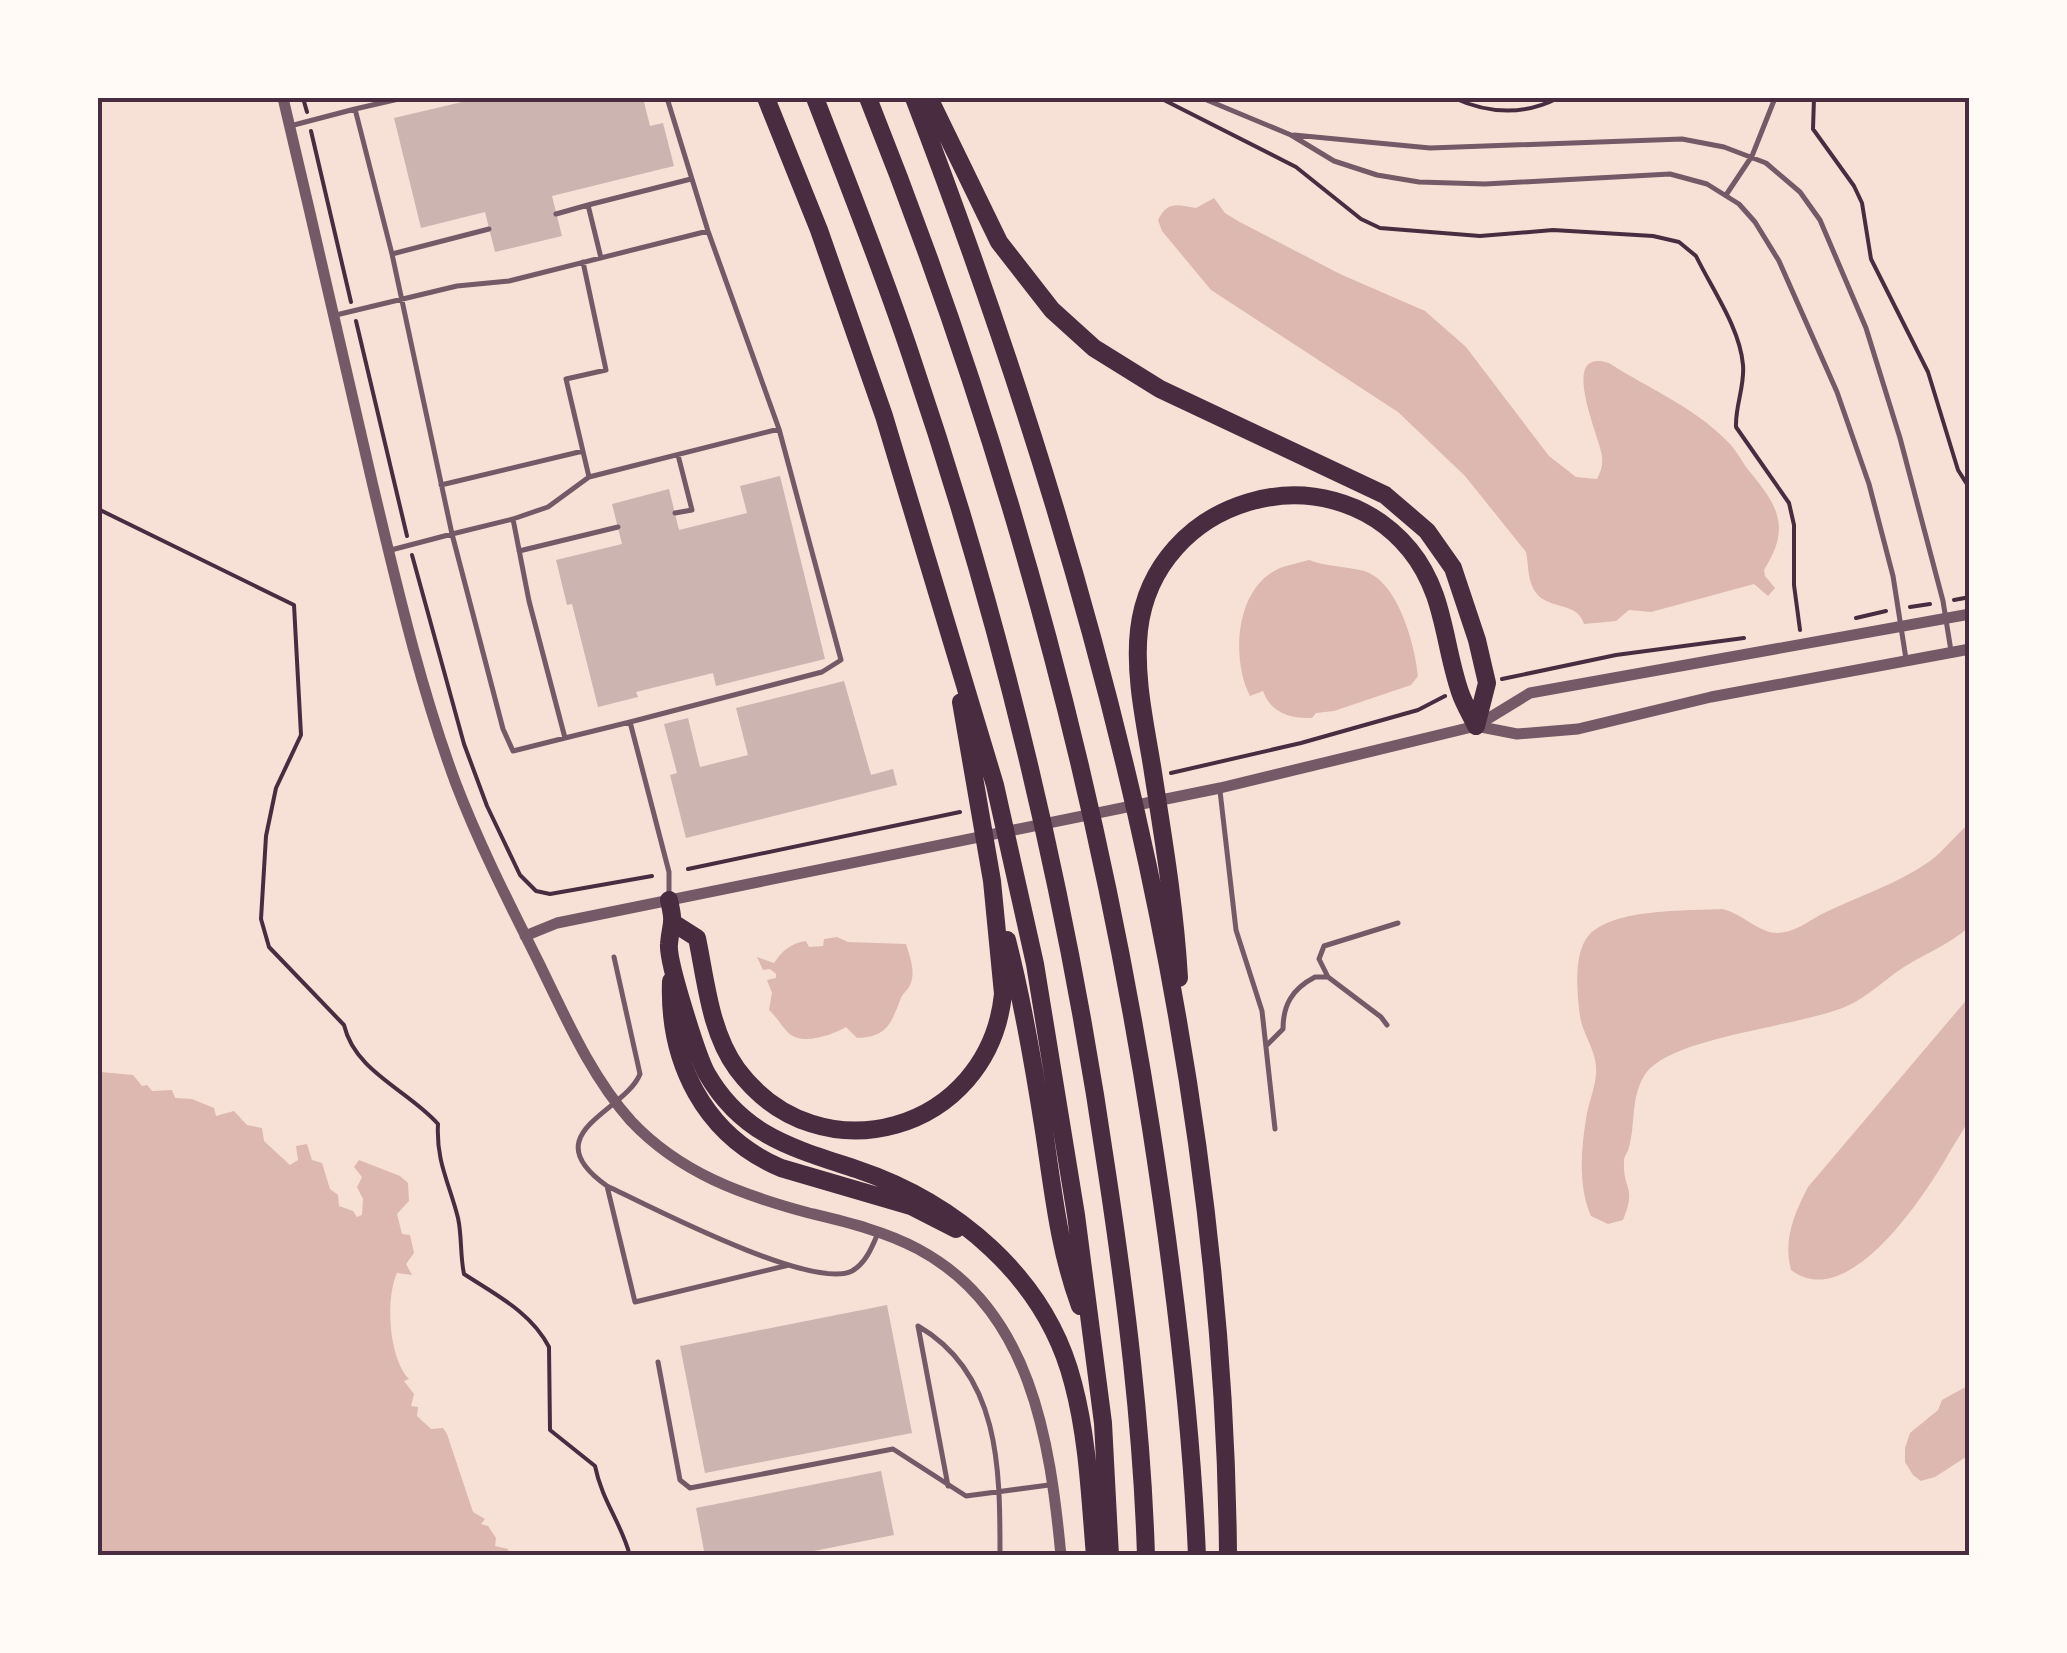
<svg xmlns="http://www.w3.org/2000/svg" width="2067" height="1653" font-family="Inter,sans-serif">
	<rect width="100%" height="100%" fill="#f7e1d7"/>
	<path fill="#dcb8b0" d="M1214 198 1225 213 1238 221 1340 274 1425 311 1466 347 1549 456 1576 477 1597 479C1601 471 1603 465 1602 456 1600 438 1557 346 1609 363 1649 389 1693 406 1727 441 1737 450 1742 463 1750 472 1780 508 1790 529 1764 570L1765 576 1775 588 1768 596 1754 584 1651 612 1629 610 1616 621 1584 624C1577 600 1546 611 1534 590 1527 577 1529 566 1526 552L1465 476 1398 412 1211 290 1162 231 1158 220C1168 200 1178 205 1196 208Z
		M1309 560C1327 567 1346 566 1364 571 1398 581 1415 645 1418 676L1411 685 1334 711 1316 713 1312 718C1290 719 1271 713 1263 691L1250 696C1231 659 1235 589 1278 569 1287 565 1299 563 1309 560Z
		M1969 824V927C1950 944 1926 953 1904 967 1885 979 1868 997 1847 1006 1799 1027 1673 1036 1646 1073 1630 1096 1636 1123 1629 1147 1628 1153 1624 1155 1624 1162 1623 1191 1637 1185 1623 1220L1608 1224 1591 1216C1578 1186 1581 1150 1586 1119 1588 1104 1595 1089 1596 1074 1598 1052 1583 1036 1580 1016 1577 993 1573 953 1589 935 1614 908 1688 911 1722 909 1742 913 1758 933 1778 933 1794 932 1806 923 1820 915 1856 897 1896 885 1930 861 1945 850 1955 835 1969 824Z
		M837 937 848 942 906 944C910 957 916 972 910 985 908 990 903 993 901 998 891 1023 888 1037 857 1038L846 1027C834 1034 805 1045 791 1035 783 1029 777 1017 769 1010L772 993 767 980 776 978V974L770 969 763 970 757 957 774 963C782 951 791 943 806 941L809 947 823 946 824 939Z
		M1969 997C1970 1032 1975 1081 1970 1114 1967 1127 1955 1142 1948 1155 1925 1195 1848 1314 1791 1270 1783 1240 1794 1214 1808 1187Z
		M98 1068 101 1072 133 1075 142 1086 147 1085 152 1091 172 1090 175 1098 192 1099 214 1108 216 1116 234 1111 247 1125 262 1128 264 1141 290 1165 298 1160 296 1146 307 1144 312 1160 322 1163 330 1189 338 1195 339 1206 353 1211 357 1217 362 1215 363 1199 357 1187 362 1177 354 1167 359 1160 400 1176 408 1183 409 1201 397 1214 402 1234 410 1235 414 1253 406 1264 412 1275 397 1273C385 1299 389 1359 409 1379L404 1381 414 1394 411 1406 418 1407 417 1416 431 1429 443 1428 447 1434 473 1512 485 1519 481 1524 488 1526 496 1538 495 1546 508 1549 509 1555H98Z
		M1969 1385V1455L1935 1477 1921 1481 1913 1475 1905 1462V1448L1910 1433 1938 1410 1942 1400Z"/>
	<path fill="#ccb4b1" d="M479 98H643L650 126 663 123 674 166 552 196 562 236 495 252 485 212 421 228 394 118Z
		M780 476 825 659 716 686 713 673 636 692 638 697 598 707 572 604 567 605 556 560 622 544 612 504 669 489 679 530 747 513 740 486Z
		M844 681 871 775 893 769 897 785 686 838 670 775 677 773 664 724 688 718 700 767 748 755 736 708Z
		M887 1305 912 1433 705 1473 680 1346Z
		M881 1471 894 1535 789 1556H705L696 1508Z"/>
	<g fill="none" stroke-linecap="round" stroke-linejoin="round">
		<path stroke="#4a2c40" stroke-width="4" d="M303 98 307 112
			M1160 98 1296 167 1361 219 1380 228 1480 236 1553 230 1653 236 1679 242 1696 256C1712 289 1740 328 1743 365 1745 386 1735 406 1736 427L1789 503 1794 525V585L1800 630
			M1315 98H1371
			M1454 98C1489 114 1523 116 1558 98
			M1814 98 1813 129 1854 186 1862 203 1871 259 1928 372 1958 470 1970 489
			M311 131 351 302
			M356 321 407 536
			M98 509 294 605 301 735 276 788 266 836 261 919 269 947 344 1025C355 1072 408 1090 438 1124 436 1162 449 1182 458 1218 462 1236 460 1255 464 1274 496 1295 531 1312 549 1347L550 1430 595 1466C602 1501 622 1524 630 1556
			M412 555 464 744 487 806 520 875 536 891 550 894 652 876
			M1954 600 1970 597
			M1910 607 1930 604
			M1856 618 1886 611
			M1502 679 1616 655 1744 638
			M1171 773 1301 743 1418 710 1445 696
			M688 869 960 812"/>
		<path stroke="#755966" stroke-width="5" d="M667 98 708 231 779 429
			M1202 98 1291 135 1334 161 1377 175 1419 182 1485 184 1670 174 1707 184 1739 204 1755 222 1779 261 1837 392 1869 484 1893 576 1906 659
			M355 109 403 98
			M290 126 355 109 392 254 452 534 513 519
			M1294 135 1430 148 1682 139 1724 147 1766 163 1800 192 1820 220 1866 328 1900 438 1943 601 1951 651
			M1726 195 1752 156 1775 98
			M556 214 588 205
			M392 254 489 229
			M601 258 588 205 691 179
			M583 262 606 370 566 379 589 477
			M336 315 457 286 509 281 708 231
			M441 485 583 451
			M675 513 692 510 678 455
			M391 550 452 534 503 729 513 751 565 738
			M519 551 618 527
			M630 722 822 672 841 660 779 429 589 477 548 507 513 519 529 601 565 738 630 722 669 872V898
			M1220 791 1236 930 1262 1011 1275 1129
			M614 957 640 1074C625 1112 532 1133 607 1186 649 1206 812 1291 852 1271 866 1263 872 1247 878 1233
			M1328 977 1319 959 1324 946 1398 923
			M1266 1046 1283 1029C1283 1005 1292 989 1315 977H1328L1381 1017 1387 1025
			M607 1186 635 1302 789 1265
			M918 1326C1001 1374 1000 1471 1000 1556
			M918 1326 948 1486
			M658 1362 680 1480 690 1488 893 1449 966 1496 1049 1485"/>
		<path stroke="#755966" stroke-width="11" d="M283 98C314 227 342 356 373 486 397 586 420 687 456 784 479 844 509 903 538 961 565 1016 590 1075 631 1121 680 1173 742 1195 809 1213 846 1222 885 1231 918 1249 1031 1309 1050 1440 1061 1556
			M1476 726 1517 734 1578 729 1711 697 1970 649
			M525 936 557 923 1220 788 1476 726 1530 693 1970 614"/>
		<path stroke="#4a2c40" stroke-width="18" d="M766 98 819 230 884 416 995 785 1035 964 1076 1215 1103 1423 1110 1556
			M815 98C848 184 883 271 912 359 1002 624 1067 896 1107 1173 1126 1299 1142 1427 1146 1556
			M868 98C1001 430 1096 775 1151 1128 1173 1270 1191 1412 1197 1556
			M914 98C1092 562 1224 1056 1228 1556
			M929 98 999 242 1052 310 1094 348 1160 389 1385 495 1427 531 1453 568 1477 640 1487 683 1476 726
			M669 900C675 926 671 921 669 944 667 961 698 1058 707 1074 743 1136 793 1148 856 1169 955 1202 1046 1277 1073 1383 1088 1439 1090 1498 1095 1556
			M675 924 697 938C706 981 710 1032 737 1069 819 1180 989 1132 1003 994L992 881 961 702
			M1007 940C1023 1002 1034 1067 1044 1131 1053 1190 1059 1250 1080 1306
			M1179 978C1175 907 1163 837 1152 766 1145 723 1134 675 1139 630 1154 499 1325 447 1410 550 1445 593 1443 642 1460 692 1464 704 1471 715 1476 726
			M671 981C668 1062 704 1135 781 1168L911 1206 956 1229"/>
	</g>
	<rect width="2067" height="1653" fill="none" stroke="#fffaf5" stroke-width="200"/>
	<rect x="100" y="100" width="1867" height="1453" fill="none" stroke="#4a2c40" stroke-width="4"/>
</svg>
